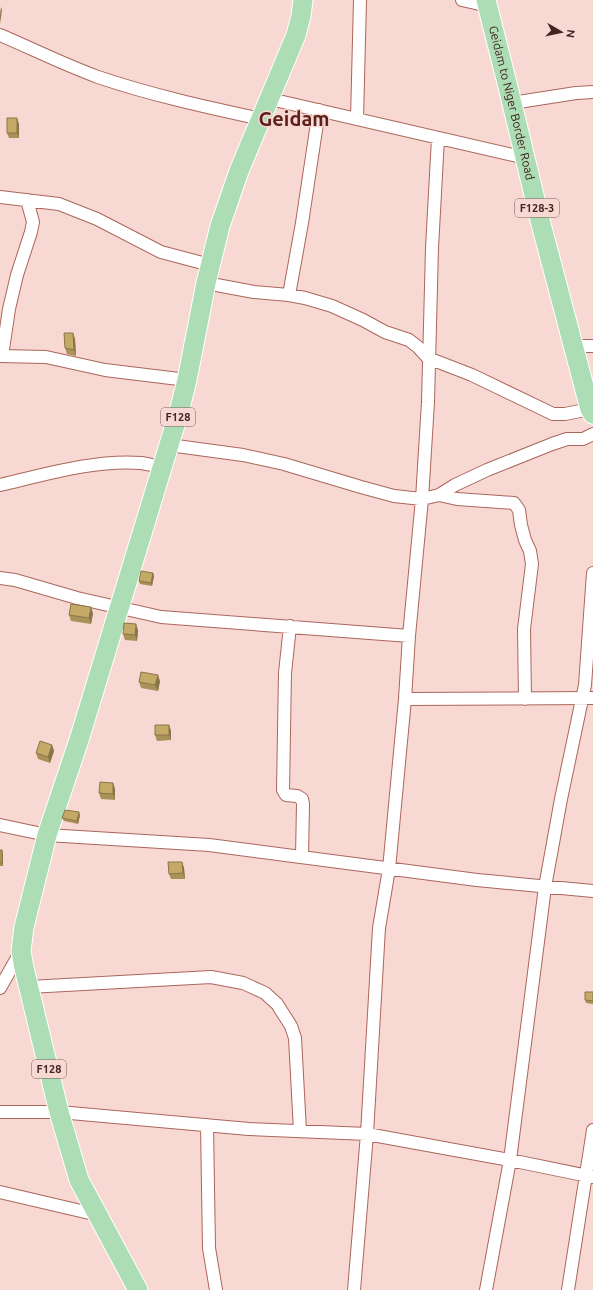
<svg xmlns="http://www.w3.org/2000/svg" width="593" height="1290" font-family="Ubuntu,sans-serif">
	<rect width="100%" height="100%" fill="#f8d8d3"/>
	<g fill="none" stroke-linecap="round" stroke-linejoin="round">
		<g stroke="#ab665c" stroke-width="14">
			<path id="minor" d="M462 0 488 6
				M0 35C33 49 65 65 98 77 151 95 206 107 261 119
				M270 99 526 158
				M512 103 576 93 593 92
				M357 119 360 0
				M0 197 59 204 97 219 161 252 210 265
				M206 283 254 292 289 295 305 298 332 306 363 320 385 332 409 340 418 347 428 358 472 375 553 414H565L590 409
				M289 295 302 223 319 110
				M574 346H593
				M0 356 46 357 105 370 187 380
				M2 356 9 309 17 275 31 232 33 222 27 200
				M169 445 243 455 284 464 361 487 394 496 422 499 439 495 455 485 487 470 552 444 567 439H583L593 434
				M0 485C43 475 97 459 141 463 148 464 155 466 162 467
				M439 495 457 499 514 503 519 510 521 525 525 540 530 551 532 564 524 629 525 699
				M0 578 15 580 77 598 161 617 409 636
				M290 626 285 673 283 790 286 795 297 796 302 799 303 804 302 856
				M405 699 593 698
				M0 825 47 835 209 845 477 880 593 891
				M29 987 211 977 243 983 265 993 277 1004 291 1026 295 1038 300 1131
				M0 988 21 951
				M0 1112H59L249 1129 367 1134 510 1160 593 1177
				M207 1125 209 1248 216 1290
				M0 1192 98 1215
				M354 1290 367 1134 379 928 389 869 405 699 409 636 422 499 428 402 432 248 438 138
				M486 1290 510 1160 545 887 561 799 585 685 593 573
				M568 1290 593 1130"/>
		</g>
		<g stroke="#fff" stroke-width="21">
			<g id="primary">
				<path id="s1" d="M486 0 508 87 541 224 590 409 593 414"/>
				<path d="M138 1290 79 1180 59 1112 24 968 21 951 24 927 47 835 79 740 179 412 187 380 206 283 220 226 239 171 296 35 301 16 303 0"/>
			</g>
		</g>
		<use href="#minor" stroke="#fff" stroke-width="12"/>
		<use href="#primary" stroke="#adddb5" stroke-width="19"/>
	</g>
	<path fill="#a99159" d="M19 124V138H9L7 133Z
		M73 333 75 339 76 356 67 354 65 348Z
		M153 573 154 576 152 586 140 584 139 581Z
		M93 613 91 624 71 621 69 615Z
		M138 630 137 641 125 640 123 634Z
		M160 681 158 691 141 688 139 682Z
		M169 725 171 731V740L157 741 155 735Z
		M52 745 54 751 50 763 38 759 36 753Z
		M113 783 115 789V800L101 799 99 793Z
		M80 815 78 824 64 821 62 818Z
		M0 850 3 853V866H0Z
		M182 862 184 868 185 879H171L169 874Z
		M593 992V1004L586 1003 585 1000Z"/>
	<path fill="#897648" d="M1 7 2 10 0 24V15Z
		M17 118 19 124V138L17 133Z
		M73 333 75 339 76 356 74 350Z
		M153 573 154 576 152 586 151 583Z
		M91 607 93 613 91 624 89 618Z
		M136 624 138 630 137 641 135 635Z
		M158 675 160 681 158 691 155 685Z
		M169 725 171 731V740L169 735Z
		M52 745 54 751 50 763 48 757Z
		M113 783 115 789V800L113 794Z
		M79 812 80 815 78 824 77 821Z
		M2 850 3 853V866L2 863Z
		M182 862 184 868 185 879 183 873Z"/>
	<path fill="#c4a967" stroke="#897648" d="M7 118H17V133H7Z
		M64 333H73L74 350 65 348Z
		M141 571 153 573 151 583 139 581Z
		M71 604 91 607 89 618 69 615Z
		M124 623 136 624 135 635 123 634Z
		M141 672 158 675 155 685 139 682Z
		M155 725H169V735H155Z
		M40 741 52 745 48 757 36 753Z
		M100 782 113 783V794L99 793Z
		M65 810 79 812 77 821 62 818Z
		M0 850H2V863H0Z
		M168 862H182L183 873 169 874Z
		M585 992H593V1001L585 1000Z"/>
	<g text-anchor="middle" stroke-width="3" stroke-linejoin="round" paint-order="stroke">
		<g fill="#f8d8d3" stroke="#795a56" stroke-width="1">
			<rect x="515" y="199" width="44" height="18" rx="3"/>
			<rect x="161" y="408" width="34" height="18" rx="3"/>
			<rect x="32" y="1060" width="34" height="18" rx="3"/>
		</g>
		<g font-size="11" font-weight="bold" fill="#422420">
			<text x="537" y="212">F128-3</text>
			<text x="178" y="421">F128</text>
			<text x="49" y="1073">F128</text>
		</g>
		<g font-size="12" fill="#422420" stroke="#f8d8d3">
			<text dy="4" stroke="none"><textPath href="#s1" startOffset="106">Geidam to Niger Border Road</textPath></text>
		</g>
		<g font-size="20" font-weight="bold" fill="#5e201a" stroke="#f8d8d3">
			<text x="294" y="126">Geidam</text>
		</g>
	</g>
	<g transform="translate(561 32) rotate(99)" stroke="#f8d8d3" stroke-width="3" paint-order="stroke">
	<path d="M0-3L7 15L0 10L-7 15Z" fill="#422420"/>
	<text y="-6" font-size="11" font-weight="bold" text-anchor="middle" fill="#422420">N</text>
	</g>
</svg>
